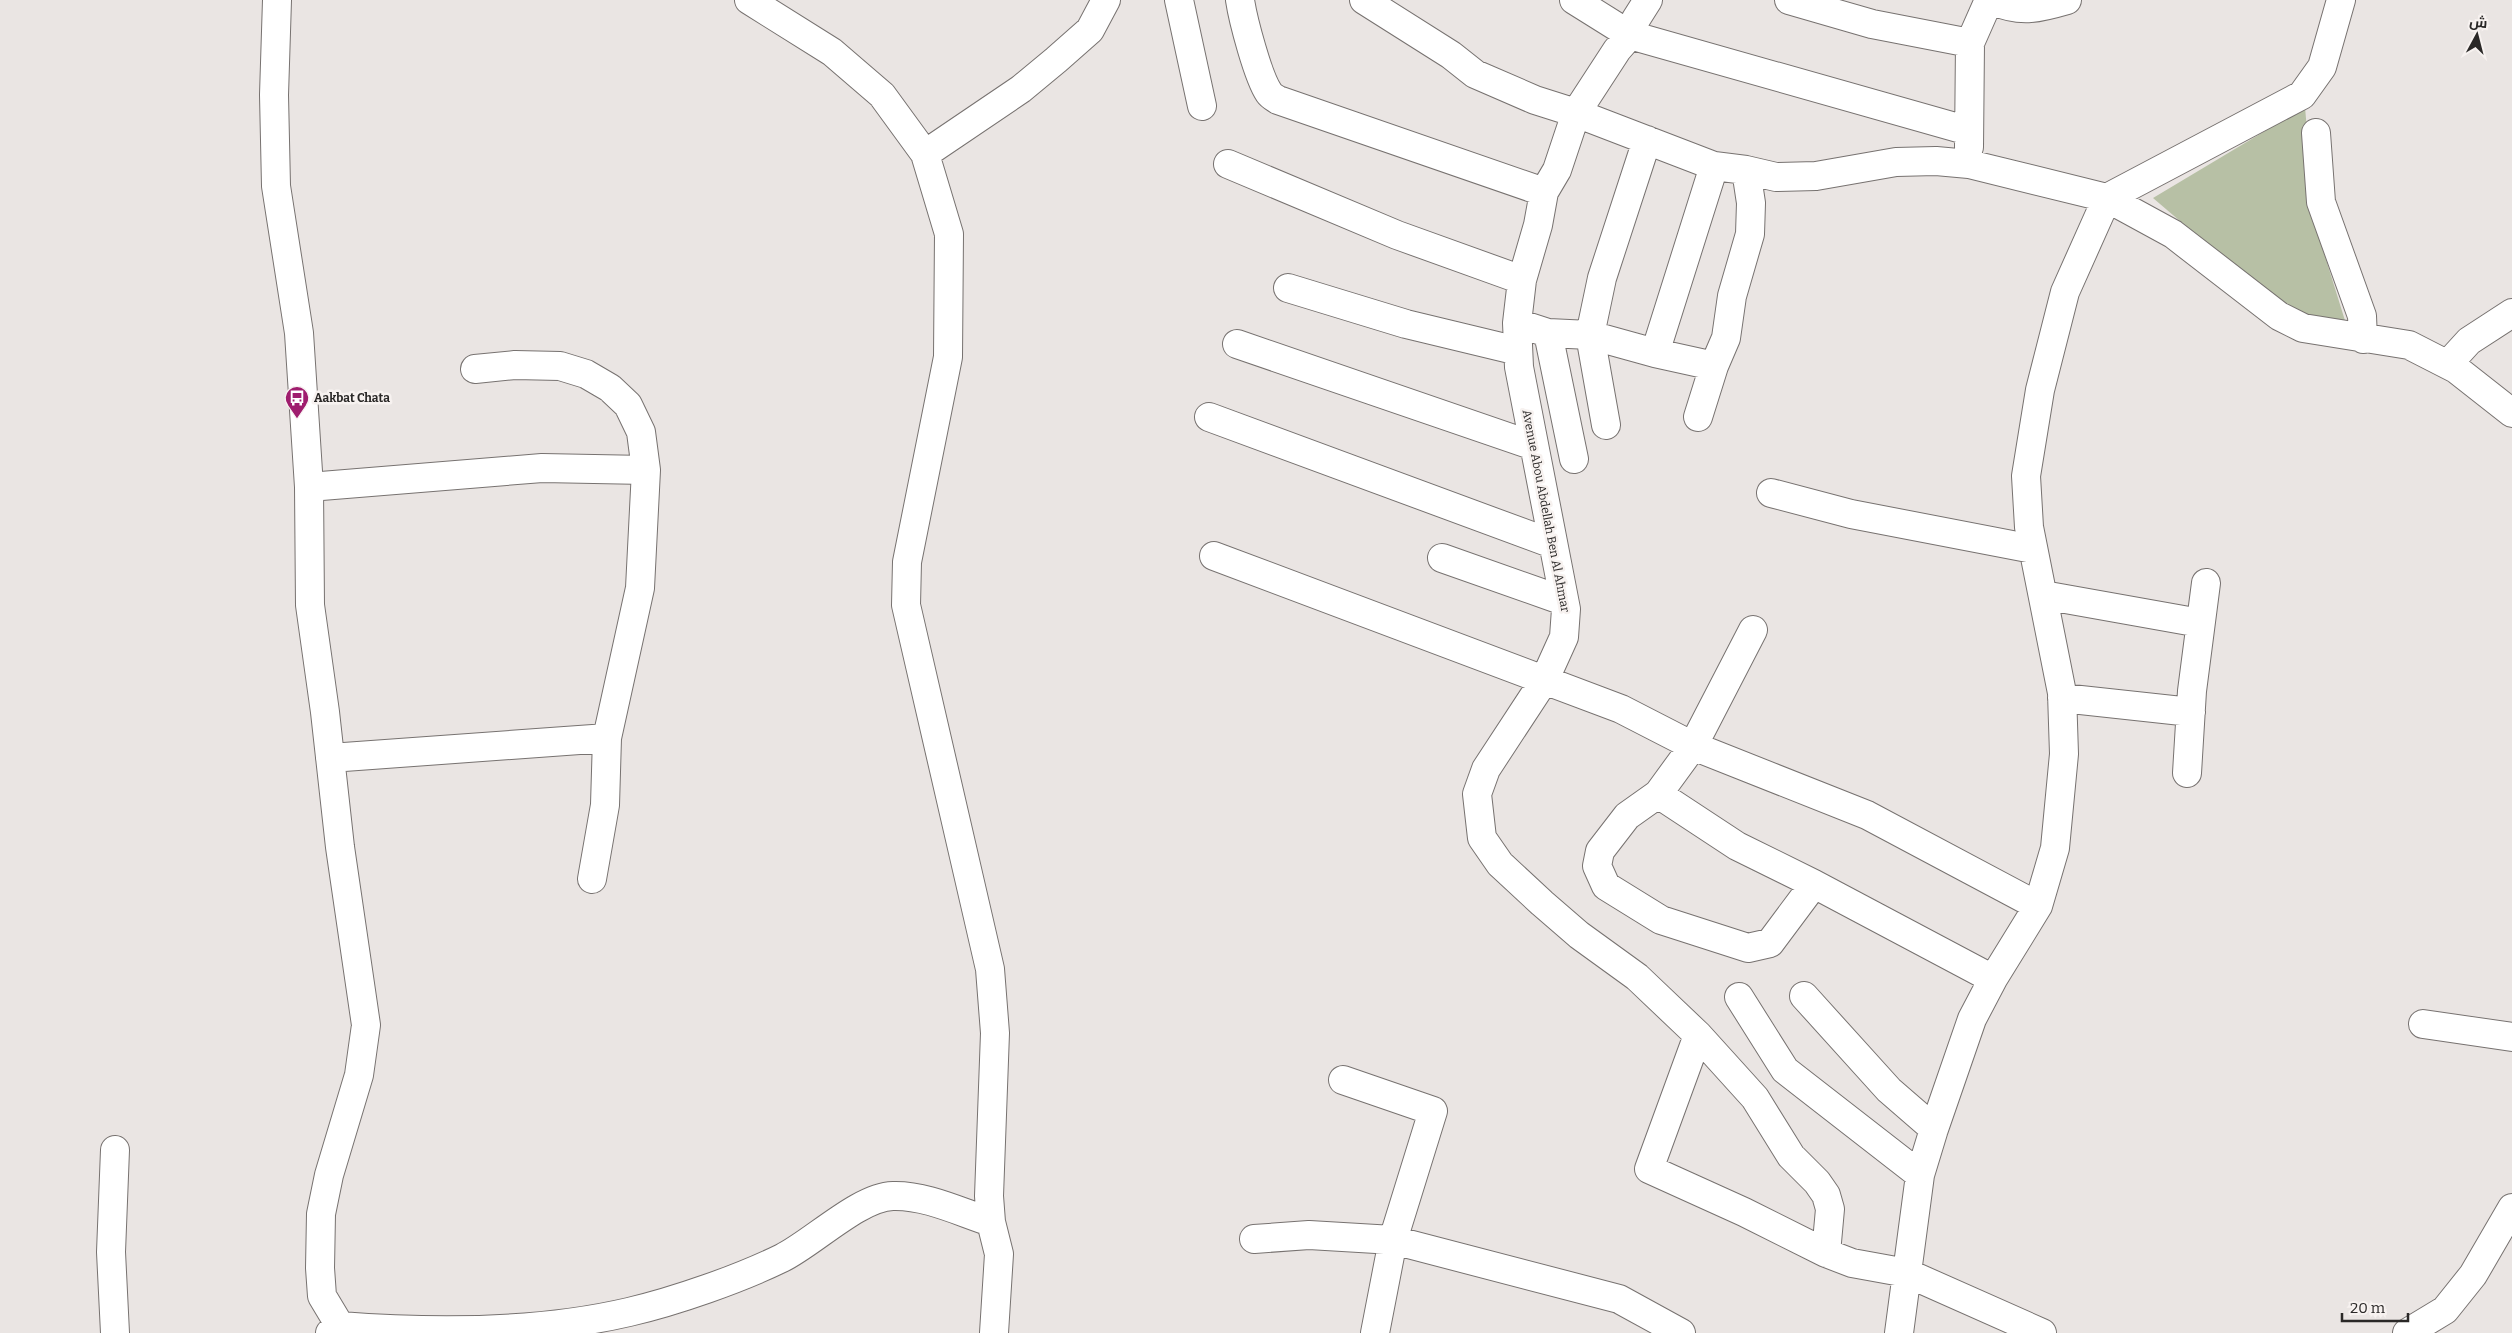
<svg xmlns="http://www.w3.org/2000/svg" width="2512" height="1333" font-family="Bitter,Cairo,serif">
	<rect width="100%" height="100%" fill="#eae5e3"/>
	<path fill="#b7c0a5" d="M2305 107 2315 224 2347 327 2283 309 2153 198Z"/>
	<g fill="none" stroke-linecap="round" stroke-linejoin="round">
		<g stroke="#777270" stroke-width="30">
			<path id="minor" d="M277 0 274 95 276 186 299 333 309 487 310 605 325 712 340 847 366 1025 359 1075 329 1175 321 1214 320 1268 322 1296 340 1326
				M749 0 832 52 882 95 925 154 949 234 948 357 907 562 906 605 990 969 995 1033 989 1196 991 1222 999 1254 994 1333
				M1179 0 1202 106
				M1240 0C1243 20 1258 77 1269 93 1271 96 1275 98 1278 100L1544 192
				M1364 0 1451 55 1475 74 1535 100 1576 113 1714 166 1746 170 1776 177 1816 176 1896 162 1936 161 1969 164 2107 198 2173 234 2279 316 2303 328 2409 345 2456 369 2512 413
				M1574 0 1630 35 1969 131
				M1648 0 1636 19 1630 35 1617 50 1576 113 1557 170 1544 192 1538 225 1522 280 1517 323 1519 367 1566 609 1564 637 1545 679 1486 769 1477 794 1482 838 1500 864 1542 903 1579 935 1637 977 1698 1035 1755 1098 1791 1156 1817 1182 1826 1195 1830 1209 1826 1253 1852 1263 1907 1273 2042 1333
				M1789 0 1872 24 1970 43
				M1990 0C2021 13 2036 9 2067 0
				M2316 133 2321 202 2362 316 2363 339
				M1969 147 1970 43 1989 0
				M925 154 1021 89 1056 60 1090 30 1106 0
				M1228 164 1397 235 1522 280
				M1288 288 1406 324 1518 351
				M1517 323 1548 333 1590 335 1655 353 1714 366
				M1548 333 1574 459
				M1237 344 1534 446
				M1655 353 1714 166
				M2448 364 2469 341 2512 313
				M475 369 515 365 560 366 586 374 610 388 628 405 641 432 646 470 640 588 607 738 605 805 592 879
				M1209 417 1553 544
				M1698 417 1714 366 1726 338 1732 296 1750 234 1751 203 1746 170
				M1606 425 1590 335 1602 278 1647 140
				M309 487 542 468 646 470
				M1771 493 1851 514 2033 549
				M1214 556 1621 709 1693 746 1867 815 2038 906
				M1442 558 1564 601
				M2043 595 2200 623
				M1753 630 1693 746 1658 794 1627 816 1600 851 1597 866 1606 886 1661 920 1748 948 1770 943 1814 884
				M2062 698 2191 712
				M330 758 607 738
				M2187 773 2192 691 2206 583
				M1658 794 1737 846 1814 884 1993 979
				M1804 996 1889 1090 1934 1129
				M1739 997 1785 1070 1920 1175
				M2423 1024 2512 1037
				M1698 1035 1649 1169 1744 1212 1826 1253
				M1343 1080 1433 1111 1393 1240 1375 1333
				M1254 1239 1309 1235 1393 1240 1619 1299 1681 1333
				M115 1333 111 1252 115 1150
				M330 1333 340 1326C431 1333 539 1333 629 1312 676 1301 739 1279 782 1258 814 1242 859 1197 893 1196 926 1195 960 1212 991 1222
				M1899 1333 1920 1175 1934 1129 1972 1019 1993 979 2038 906 2055 848 2064 754 2062 693 2029 527 2026 476 2040 390 2065 292 2107 198 2302 95 2322 67 2341 0
				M2407 1333 2445 1310 2473 1275 2512 1208"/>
		</g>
		<use href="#minor" stroke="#fff" stroke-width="28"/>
	</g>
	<defs>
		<g id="bus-pin" transform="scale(1.25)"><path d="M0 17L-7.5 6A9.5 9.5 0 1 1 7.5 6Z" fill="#9f1d6e" stroke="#f7f2f0"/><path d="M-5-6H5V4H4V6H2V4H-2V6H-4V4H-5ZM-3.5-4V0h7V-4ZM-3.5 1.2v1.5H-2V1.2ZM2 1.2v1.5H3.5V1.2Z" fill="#fff"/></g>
	</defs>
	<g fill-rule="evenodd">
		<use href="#bus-pin" x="297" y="398"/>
	</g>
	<g text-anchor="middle" stroke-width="5" stroke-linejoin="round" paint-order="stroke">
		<g font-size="12" font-weight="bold" fill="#2a2827" stroke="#f7f2f0" text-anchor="start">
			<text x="314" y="402">Aakbat Chata</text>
		</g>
		<g font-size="12" fill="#2a2827" stroke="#f7f2f0">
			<text transform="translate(1546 511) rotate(79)" y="4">Avenue Abou Abdellah Ben Al Ahmar</text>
		</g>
	</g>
	<g transform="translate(2477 35) rotate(7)" stroke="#f7f2f0" stroke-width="4" paint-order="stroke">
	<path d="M0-4L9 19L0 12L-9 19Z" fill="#2a2827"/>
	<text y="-8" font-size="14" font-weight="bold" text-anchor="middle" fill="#2a2827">ش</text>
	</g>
	<path d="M2342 1313v8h66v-8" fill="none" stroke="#2a2827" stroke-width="2.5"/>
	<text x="2350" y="1313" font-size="15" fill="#2a2827" stroke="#f7f2f0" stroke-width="4" paint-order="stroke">20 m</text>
</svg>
